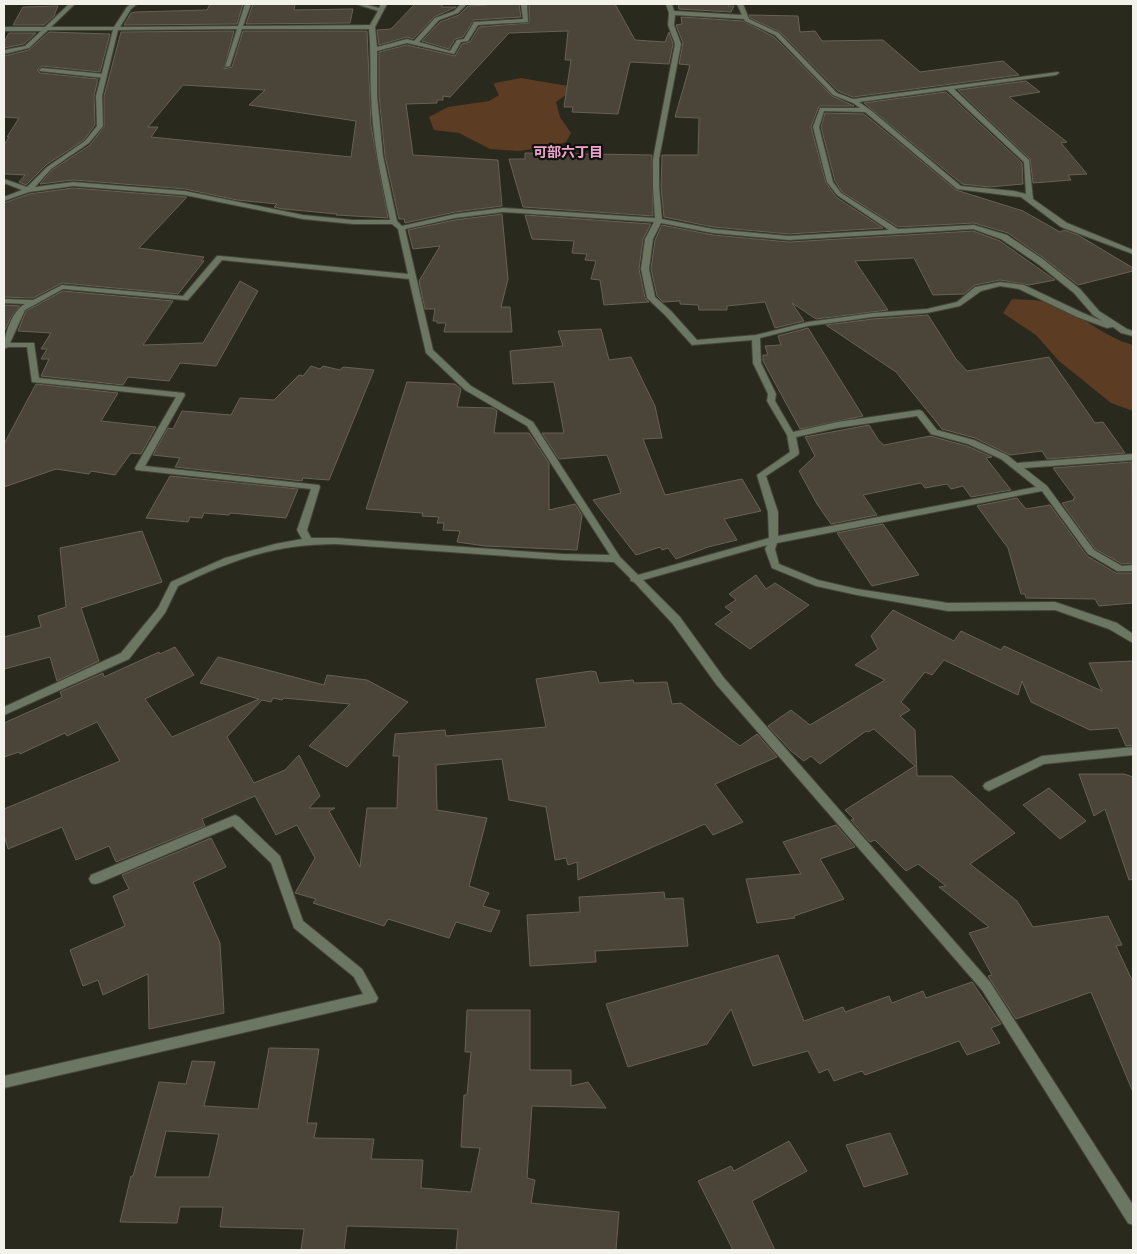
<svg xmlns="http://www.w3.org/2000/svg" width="1137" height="1254" font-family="Raleway,'Noto Sans JP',sans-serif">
	<rect width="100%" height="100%" fill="#2a291d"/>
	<path fill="#5c3c23" d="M521 78 562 85 578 86 556 102 560 117 571 133 566 142 550 147 518 151 490 149 459 133 434 130 429 117 448 107 489 101 499 95 494 85 495 83Z
		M1012 299C1027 300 1041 299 1054 305 1082 315 1104 337 1133 345V411L1111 403 1059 361 1036 335 1003 313Z"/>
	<path fill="#4b4438" stroke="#686155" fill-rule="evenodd" d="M210 4H243L237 24 124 25 131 13 135 12 207 10Z
		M253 4H295L294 10 353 9 350 23 246 24Z
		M415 4H442V7H456L434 17 413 39 407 37 379 45 377 30 391 29Z
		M487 4H519L521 17 474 20 463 37 455 39 449 49 422 41 440 22 459 15 468 6 487 5Z
		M529 4H615L635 40 665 42 669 32 673 44 669 64 630 62 618 114 572 112 573 107H564L571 60H565L568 31 509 33 450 97 443 96V100H437V103L406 104 413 155 498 160 502 206 455 212 405 223 404 219H399L385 156 379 95V52L407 45 455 56 462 44 470 42 479 27 529 23Z
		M678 4H729L728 6H734L731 12 679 9Z
		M58 6 54 16 44 25H13L23 7Z
		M749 15 798 16 800 32 815 31 822 41 883 40 920 72 1003 61 1019 75 853 97 838 91 780 32 750 18Z
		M681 17 743 21 774 37 832 96 854 106H819L811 127 826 183 836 197 883 228 789 234 713 227 664 217 661 187 662 155H698L699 118 675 117 690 65 679 64 683 43 676 25 682 24Z
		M234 31 224 69 232 67 243 31H367L371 126 388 218 336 215 337 214 283 209 274 207 277 204 237 200 185 189 73 180 40 184 52 170 90 145 104 127V96L121 32ZM183 85 265 90 249 105 356 121 351 157 151 137 158 127H148Z
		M49 32 110 34 100 72 42 66 37 70 40 73 98 79 94 96 95 125 84 140 46 165 26 185 19 182 25 175 4 174V145L9 137H7L19 118 4 117V56L29 50Z
		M9 33H36L24 44 4 48V42Z
		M1026 81 1040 92 1009 97 1067 142 1061 143 1087 174 1068 175 1071 180 1033 183 1030 159 958 90Z
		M946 92 1022 163 1023 184 989 187 962 184 864 103Z
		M825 113 864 114 956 190 1023 211 1060 232 1064 230 1078 235 1133 268V271L1078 285 1045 259 1008 233 974 223 898 227 842 192 835 181 821 127Z
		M525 153 652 155 653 216 523 207 509 159H525Z
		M73 188 187 197 139 248 204 257 201 261H204L178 294 62 283 33 298 4 297V203L29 194Z
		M502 214 508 279 501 307H510L512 332H444L446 323H437V321H433L435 309H425L419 281 440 246 413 249 408 230 455 220Z
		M525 215 651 224 643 239 639 269 645 298 649 302 604 305 600 280 591 279 596 261 585 260 587 254 572 253 574 241 532 239Z
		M662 225 713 235 789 242 973 231 1000 241 1055 280 1029 285 1000 280 975 285 964 294 933 295 914 258 855 261 888 310 816 319 792 303 804 321 775 328 765 302 727 306V310H699L698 305 680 304V301L663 302 657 296 651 269 655 240Z
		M240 281 258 291 216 366 180 363 169 381 128 377 123 385 41 376 49 359H41L47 349H41L51 333 18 331 26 311 63 291 173 301 143 345 203 343Z
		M4 305 20 306 11 317 5 330H4Z
		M928 315 956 359 967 371 1049 357 1095 423 1103 422 1125 453 1047 459 1042 451 1010 455 975 438 942 429 896 372 826 325 873 319Z
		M808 328 863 416 800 429 763 361V355H768L765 346 781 345 778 336Z
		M601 329 609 360 631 357 655 406 662 438 643 439 665 495 742 479 761 511 724 519 737 540 708 547 676 559 668 548 662 550 660 547 636 555 593 500 621 493 607 455 559 459 542 433H564L554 382 513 384 510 351 563 346 558 331Z
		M311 366 320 369 323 366 340 370 343 367 374 370 329 480 303 478 302 481 175 467 180 458 153 455 168 428 173 429 182 411 231 415 240 398 274 400 299 375 303 376Z
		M407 382 455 384 461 389 457 407 493 408 497 411 494 433H529L549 463V510L575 504 582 515 577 550 485 546 457 542 460 531 443 530 444 523H437L439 517 422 516 423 513 366 509Z
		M36 384 118 393 101 421 156 427 141 454 131 453 115 475 91 471 89 474 56 469 4 487V444Z
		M869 425 879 441 884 445 930 436 967 446 992 457 986 458 1011 490 971 497 963 486 951 489 947 484 925 488 921 483 863 495 877 515 831 524 817 504 799 471 815 456 805 437Z
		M1132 462 1133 563 1122 564 1095 549 1062 503 1074 500 1073 499 1075 498 1053 468Z
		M170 476 298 489 286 518 230 513 229 515 204 513 202 518 190 517 188 522 146 518Z
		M1017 498 1026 509 1050 505 1087 556 1116 573H1133V603L1099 606 1095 599 1026 598 1025 594H1021L1008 548 977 506Z
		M883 524 919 575 872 586 837 533Z
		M142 531 162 582 81 608 99 661 57 681 50 657 4 669V637L41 627 38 616 66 607 60 548Z
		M756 575 766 589 775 583 809 605 750 649 715 624 732 612 725 607 736 600 729 594Z
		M893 610 954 641 961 631 1001 650 1004 646 1102 691 1089 663 1133 661V745L1126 746 1118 728 1090 730 1031 702 1022 681 1018 695 944 660 932 675 925 672 901 702 910 710 900 716 915 730 917 776H952L1015 833 970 864 1017 901 1033 927 1108 916 1122 945 1116 946 1133 982V1092L1091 992 1016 1019 988 976 992 975 969 933 989 927 939 887 946 886 918 864 906 871 875 840 870 842 851 820 854 819 845 810 915 766 874 729 868 732 866 731 820 764 811 756 804 761 791 751 768 726 791 710 810 725 885 680 855 665 878 649 871 636Z
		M175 647 194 675 145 699 172 737 259 699 200 683 218 657 324 685 327 675 367 680 408 702 347 767 309 746 350 704 284 698 282 700 273 698 271 702 262 700 227 737 254 783 285 770 299 755 320 796 309 808H335L329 811 360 867 367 808H397L399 756H393L395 734 445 730 446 736 546 727 536 679 591 671 596 672 599 683 633 680 634 683 667 682 672 704 681 703 740 746 757 734 777 757 715 784 743 822 713 835 705 824 578 880 577 862 568 865 566 858 555 860 546 807 509 800 502 759 436 765 437 810 487 818 469 886 489 893 483 906 500 911 491 932 456 922 449 938 388 919 384 926 313 903 316 899 295 893 315 858 297 825 276 835 255 796 202 819 205 826 116 862 109 846 76 860 62 827 8 849 4 835V809L120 761 97 722 67 736 65 733 20 754 19 752 4 757V723L62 697 60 692 103 673 104 677 159 652 160 654Z
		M1079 774H1124L1133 777V879L1129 880 1105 809 1094 816Z
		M1049 788 1086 821 1060 839 1023 805Z
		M836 825 855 847 820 859 844 899 794 916 795 918 757 923 746 879 801 874 783 842Z
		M211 838 226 867 193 882 220 943 224 1013 149 1029 148 974 103 995 98 980 83 986 70 950 125 926 113 896 129 889 122 875Z
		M664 892 665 899 683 898 688 946 595 951 596 962 530 966 527 915 580 912 579 897Z
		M778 955 804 1021 843 1007 845 1012 889 996 892 1003 923 991 926 998 972 982 1001 1024 991 1028 1000 1043 967 1055 959 1041 865 1075 862 1071 834 1081 828 1069 819 1073 808 1051 753 1066 731 1009 707 1044 628 1067 606 1004Z
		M467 1010H530V1070H571V1086L588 1082 606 1108 532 1106 527 1178 535 1180 531 1203 619 1212 616 1250H456L458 1229 347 1226 344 1250H301L304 1229 220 1227 223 1207H180L177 1223 120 1222 131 1176H133L159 1082 186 1084 192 1061 215 1062 204 1106 258 1109 269 1048 319 1049 307 1123H317L314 1138 374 1139 371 1159 423 1160 421 1188 471 1192 480 1148 461 1147 464 1095H467L471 1052H465ZM166 1131 219 1134 209 1177H155Z
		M890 1133 908 1174 864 1187 846 1145Z
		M789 1141 807 1171 752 1201 775 1250H733L698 1181 731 1166 734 1171Z"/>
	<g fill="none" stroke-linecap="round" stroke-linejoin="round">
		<g stroke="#46453a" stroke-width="2">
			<path id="service" d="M42 68 104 74 107 76 104 78 40 71 39 70Z
				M1133 747V755L1044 764 993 789 989 791 985 789 983 786 985 783 1042 756Z
				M235 815 239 817 280 856 303 921 362 969 378 998 376 1002 4 1088V1076L363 994 354 977 294 928 271 863 233 826 99 883 95 884 91 883 89 879 91 875Z"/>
		</g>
		<g stroke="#46453a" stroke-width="2">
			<path id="minor" d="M69 4H75L51 27H114L127 7 131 4H137L131 9 120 27 238 26 245 4H251L243 26 370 25 378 11 356 4H364L379 8 381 4H387L375 27 377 47 407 39 414 41 435 18 454 11 461 4H467L458 13 439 20 419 42 450 51 457 40 464 39 474 22 523 19 521 4H527L528 22 478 25 468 41 461 42 454 54 407 43 377 51V95L383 156 397 221 402 226 455 214 503 208 655 218 653 187V159L675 44 668 25 669 13 666 4H672L674 11 742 15 737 4H743L749 19 779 33 837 93 853 99 1058 72 1059 73 1056 75 954 89 1029 160 1033 199 1067 223 1133 250V254L1061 227 1021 197 957 189 865 112 824 111 819 127 833 182 841 193 898 229 974 225 1007 235 1044 260 1080 289 1099 311 1127 329 1133 331V336L1121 333 1113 327 1107 328 1077 317 1019 289 1000 286 981 291 960 306 927 313 873 317 808 326 760 338 761 363 776 394 775 401 793 432 837 422 919 410 922 411 937 430 974 440 1007 455 1017 463 1133 454V460L1024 468 1047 486 1094 550 1122 566 1133 565V571H1117L1088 554 1042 491 777 543 775 549 779 564 818 580 857 589 948 603 1055 602 1117 623 1133 634V643L1109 629 1055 610 948 611 857 595 816 586 772 568 765 549 767 545 643 580 680 617 724 678 990 982 1133 1205V1225L1128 1223 982 990 716 684 672 623 634 582 631 581 630 578 614 562 562 560 336 544C300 544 264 550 231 563 213 569 195 578 178 586L165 613 129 659 4 715V707L121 653 158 608 171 582 225 558 275 544 302 539 297 530 311 489 136 470 135 468 176 397 32 382 27 347H8L4 349C4 335 12 311 25 304L4 303V299L33 300 62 285 183 296 217 256H220L408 274 398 229 392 224H353L303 219 185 195 73 186 29 192 4 201V197L22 190 4 183V179L27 187 47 167 85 141 97 126 96 96 113 30H48L29 48 4 54V50L25 46 41 31H4V27H45ZM675 15 744 19 745 21 775 35 833 95 853 103 860 108H820L813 127 827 182 837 195 889 230 789 236 713 229 662 219 659 187V159L681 44 674 25ZM237 29 225 67 230 66 242 29H369C371 51 370 72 371 94 372 137 381 178 390 220H353L303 215 185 191 73 182 35 187 51 169 89 143 103 126 102 96 118 30ZM947 90 1024 162 1026 194 1014 191 961 186 873 112 859 102ZM503 212 654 222 645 239 641 269 647 298 665 315 692 345 752 340 753 363 768 394 767 401 787 435 790 452 757 475 768 512 769 538 638 575 620 557 533 422 471 386 433 350 405 229 455 218ZM661 223 713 233 789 240 973 229 1001 239 1038 264 1074 293 1093 315 1102 321 1083 313 1024 285 1000 282 975 287 957 302 927 309 873 313 808 322 756 335 697 340 671 311 655 297 649 269 653 239ZM222 260 409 279 426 353 465 390 527 426 610 555 562 554 336 538H311L307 530 320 487 319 485 145 466 185 395 184 393 39 378 34 343H10L25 310 63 289 185 300H188ZM917 416 931 434 968 444 1001 459 1036 487 778 536V512L766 476 798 455 799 453 796 437 837 428Z"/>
		</g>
		<use href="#service" fill="#6b7663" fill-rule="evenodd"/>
		<use href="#minor" fill="#6b7663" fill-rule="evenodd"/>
	</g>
	<g text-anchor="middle" stroke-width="4.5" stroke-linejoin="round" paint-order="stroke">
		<g font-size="14" font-weight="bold" fill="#eda5d0" stroke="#12120c">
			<text x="568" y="157">可部六丁目</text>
		</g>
	</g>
	<rect width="1137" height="1254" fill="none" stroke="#f2f2ea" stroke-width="10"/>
</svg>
